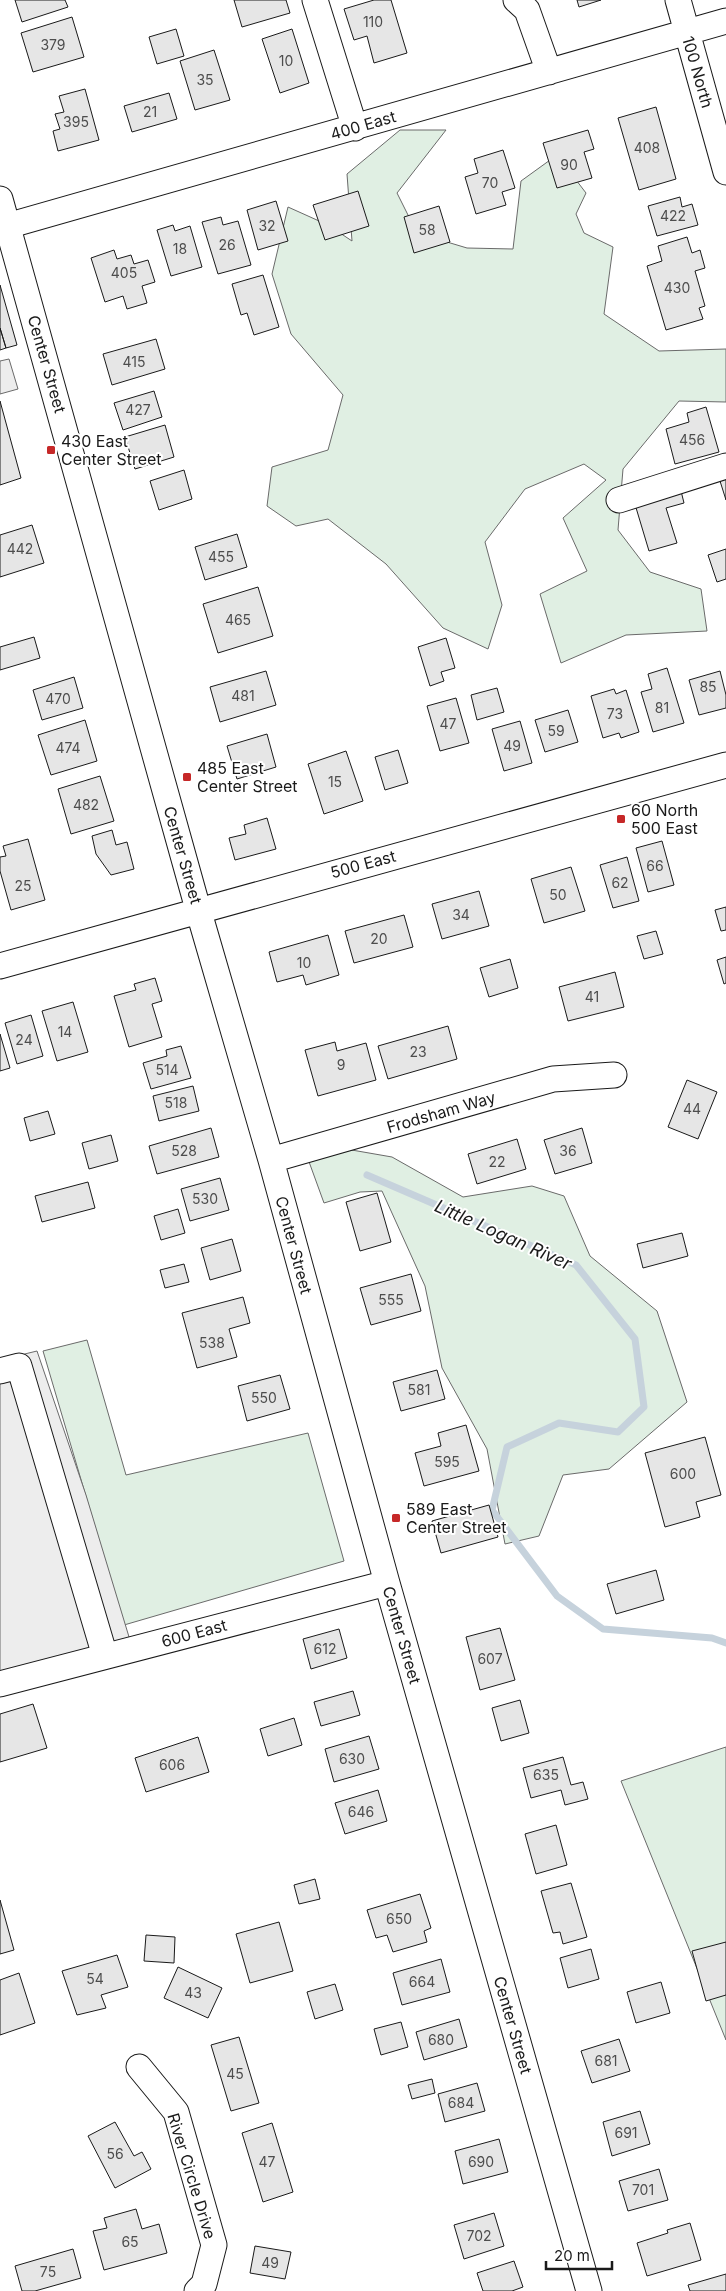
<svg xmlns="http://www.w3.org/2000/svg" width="726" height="2291" font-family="Inter,sans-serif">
	<rect width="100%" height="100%" fill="#fff"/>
	<path fill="#e0efe3" stroke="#6a6a6a" d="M400 130H446L397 193 417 233 467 248 513 249 521 181 557 155 586 193 576 214 584 233 613 247 604 314 659 351 726 349V402L679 401 623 469 618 530 650 572 701 589 707 631 626 635 561 663 540 594 587 571 563 518 606 480 584 464 525 489 485 542 502 605 488 649 443 628 386 564 328 519 296 526 267 506 272 467 328 450 343 395 291 334 272 274 288 207 328 225 352 241 347 174Z
		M346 1149 392 1157 463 1197 532 1186 564 1196 590 1256 657 1311 687 1402 609 1469 563 1475 539 1536 505 1544 487 1449 442 1368 425 1286 382 1191 360 1192 324 1203 308 1159Z
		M87 1340 126 1475 308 1433 344 1561 124 1625 43 1351Z
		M726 1747V2040L621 1781Z"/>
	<path fill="#ededed" stroke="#6a6a6a" d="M9 359 18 389 0 394V361Z
		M37 1351 86 1495 136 1660 0 1696V1360Z"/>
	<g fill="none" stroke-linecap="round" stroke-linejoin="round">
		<path stroke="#c6d2dc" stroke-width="7" d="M367 1175 576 1265 635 1339 644 1407 618 1432 559 1423 507 1447 492 1510 557 1596 603 1629 712 1638 726 1643"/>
	</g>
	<path fill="#e6e6e6" stroke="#1a1a1a" d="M15 0H65L68 7 22 22Z
		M234 0H286L290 13 242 27Z
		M374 0H391L407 53 374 63 367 36 354 40 344 9Z
		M577 0H601L579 7Z
		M72 17 84 57 33 72 21 33Z
		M176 29 184 56 157 64 149 37Z
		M292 29 309 83 280 93 262 39Z
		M214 50 230 100 195 110 180 61Z
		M85 89 99 140 58 151 53 131 60 129 55 114 64 112 59 96Z
		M169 93 177 119 132 132 124 106Z
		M656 107 676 179 639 190 618 118Z
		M588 130 594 149 584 152 592 178 557 188 543 143Z
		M503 150 515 188 502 192 506 205 476 214 465 177 478 173 474 159Z
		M358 191 369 226 325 240 313 205Z
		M680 197 682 207 692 204 698 225 657 236 648 206Z
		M276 201 288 241 258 250 247 210Z
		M439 206 450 242 414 253 404 217Z
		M221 217 223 225 238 221 251 265 218 274 202 222Z
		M173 225 175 231 190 226 202 267 171 276 157 230Z
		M687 237 692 253 700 250 705 268 695 271 705 306 699 308 703 319 666 330 647 266 662 261 658 246Z
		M114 250 117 259 131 255 134 264 148 260 155 282 142 286 147 303 127 309 123 296 105 302 91 258Z
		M263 275 279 327 254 335 247 313 241 315 232 284Z
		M0 285 17 345 6 348 0 328Z
		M0 328 6 348 0 350Z
		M156 339 165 369 112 385 103 354Z
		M154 391 162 417 123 430 114 403Z
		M0 401 21 478 0 485Z
		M706 407 719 452 675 464 666 429 689 422 687 413Z
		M165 425 174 457 135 469 125 437Z
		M184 470 192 499 159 510 150 481Z
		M726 479V500L720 481Z
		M680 487 684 503 666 508 677 543 649 551 634 501Z
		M32 525 44 563 0 577V535Z
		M237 534 247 567 205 580 195 547Z
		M726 549V579L717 582 708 555Z
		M258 587 273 636 218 653 203 604Z
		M34 637 40 658 0 670V647Z
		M446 638 455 668 441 672 444 681 430 686 418 647Z
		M667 668 684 723 653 732 641 692 652 689 648 674Z
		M266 671 276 705 220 722 210 687Z
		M720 671 726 695V708L699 715 689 680Z
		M74 677 83 708 42 720 33 690Z
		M497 688 504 712 477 720 471 695Z
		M614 689 616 694 626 690 639 732 621 738 619 733 603 738 591 696Z
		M456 698 469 743 440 751 427 706Z
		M568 710 578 742 545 752 535 720Z
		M85 720 97 761 51 775 38 735Z
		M520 721 532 763 504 771 492 729Z
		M267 734 276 767 237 779 227 746Z
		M398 750 408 783 385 790 375 757Z
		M346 751 363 801 324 814 308 764Z
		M100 776 114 821 71 834 58 789Z
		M267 818 276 849 235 860 229 838 246 834 244 825Z
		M112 830 116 845 127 842 134 869 111 875 96 854 92 836Z
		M28 839 45 900 11 910 0 871V857L6 856 3 846Z
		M662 841 674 885 648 892 636 848Z
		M627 857 639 901 613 908 600 865Z
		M571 867 585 911 544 923 531 879Z
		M479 891 489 926 442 939 432 904Z
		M726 907V930L721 931 715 910Z
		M404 915 413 947 354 963 345 931Z
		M656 931 663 954 644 959 637 936Z
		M328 935 339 975 306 985 303 975 277 982 269 952Z
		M726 957V983L724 984 717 960Z
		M510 959 518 988 489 997 480 968Z
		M615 972 624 1007 568 1021 559 987Z
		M155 978 162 1001 152 1004 162 1037 129 1047 114 996 136 990 134 984Z
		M73 1002 88 1052 57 1061 42 1011Z
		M31 1015 43 1056 17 1064 5 1023Z
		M448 1026 457 1059 388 1079 378 1046Z
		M0 1034 10 1068 0 1071Z
		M335 1042 337 1051 366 1043 376 1080 318 1096 305 1050Z
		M181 1046 191 1078 151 1089 143 1063 167 1056 166 1050Z
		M687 1080 717 1092 698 1139 668 1127Z
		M193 1086 199 1111 159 1121 153 1096Z
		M48 1111 55 1134 30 1141 24 1118Z
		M211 1128 219 1157 157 1174 149 1146Z
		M582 1128 592 1163 555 1174 544 1140Z
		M111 1135 118 1161 89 1169 82 1143Z
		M517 1139 526 1169 477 1184 468 1154Z
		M220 1178 229 1210 190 1221 181 1189Z
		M88 1182 95 1208 42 1222 35 1196Z
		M377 1193 391 1242 360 1251 346 1202Z
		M178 1209 185 1233 161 1240 154 1216Z
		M682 1233 688 1256 643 1268 637 1244Z
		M232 1239 241 1271 210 1280 201 1248Z
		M184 1264 189 1282 165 1288 160 1270Z
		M411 1274 421 1311 371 1325 360 1288Z
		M243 1297 250 1323 229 1329 237 1357 197 1368 182 1313Z
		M437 1370 445 1399 401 1411 393 1382Z
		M280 1375 290 1409 247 1421 238 1386Z
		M466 1425 479 1471 424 1486 415 1453 441 1446 438 1433Z
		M705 1437 721 1495 696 1502 700 1517 665 1527 645 1453Z
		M489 1505 498 1537 441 1553 432 1521Z
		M656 1570 664 1600 616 1614 607 1584Z
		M500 1628 515 1680 480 1690 466 1637Z
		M339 1629 347 1658 311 1669 303 1639Z
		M353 1691 360 1715 321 1726 314 1702Z
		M520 1700 529 1733 501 1741 492 1708Z
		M33 1704 47 1748 0 1762V1714Z
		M294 1718 302 1745 268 1756 260 1729Z
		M369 1736 379 1769 334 1782 325 1749Z
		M198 1737 209 1772 146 1792 135 1758Z
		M563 1757 571 1785 583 1782 588 1799 565 1805 561 1790 531 1798 523 1768Z
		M378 1790 387 1821 345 1834 335 1803Z
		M556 1825 567 1865 536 1874 525 1834Z
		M315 1879 320 1899 299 1904 294 1885Z
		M571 1883 587 1937 563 1944 560 1932 553 1933 541 1891Z
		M420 1894 431 1928 424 1931 427 1942 393 1952 387 1935 376 1938 367 1910Z
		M0 1900 14 1950 0 1954Z
		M279 1922 293 1971 250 1983 236 1934Z
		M146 1935 175 1937 174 1963 144 1961Z
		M726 1942V1995L706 2001 692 1951Z
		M591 1949 599 1979 568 1988 560 1958Z
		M117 1955 128 1987 101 1995 106 2008 77 2015 62 1971Z
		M441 1959 450 1992 402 2005 393 1973Z
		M178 1967 222 1988 208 2018 164 1998Z
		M19 1973 35 2023 0 2035V1980Z
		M661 1982 670 2013 636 2023 627 1992Z
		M335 1984 343 2010 315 2019 307 1992Z
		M459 2019 467 2047 424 2060 416 2032Z
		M401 2022 408 2047 381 2055 374 2029Z
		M239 2037 259 2103 231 2111 211 2045Z
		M619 2039 630 2071 592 2083 581 2051Z
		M432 2079 435 2093 412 2099 408 2085Z
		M477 2083 485 2111 445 2122 438 2094Z
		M640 2111 650 2144 612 2156 603 2122Z
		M115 2122 134 2156 142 2152 151 2169 115 2188 88 2136Z
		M272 2123 293 2192 263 2202 242 2133Z
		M499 2139 508 2172 463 2184 455 2151Z
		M659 2169 668 2200 628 2211 619 2181Z
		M136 2209 142 2229 159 2224 167 2253 104 2270 93 2231 107 2228 104 2218Z
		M494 2213 504 2246 464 2259 454 2225Z
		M690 2223 701 2260 647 2276 637 2243 668 2233 667 2230Z
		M255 2246 291 2252 285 2279 250 2273Z
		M73 2249 81 2278 35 2291H22L15 2266Z
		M514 2261 523 2287 512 2291H483L477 2273Z
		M726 2274V2291H690L688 2285Z"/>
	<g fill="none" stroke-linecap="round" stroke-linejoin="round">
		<g stroke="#1a1a1a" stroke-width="27">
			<path id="minor" d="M315 0 355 128
				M516 0 527 10 549 72
				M678 0 726 172
				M0 199 198 909 271 1160 387 1583 589 2291
				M0 228 726 21
				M619 500 726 466
				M0 966 726 765
				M271 1160 553 1079 614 1075
				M0 1371 19 1366 105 1656
				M0 1684 387 1583
				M139 2067 176 2112 214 2245 204 2284 197 2291"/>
		</g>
		<use href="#minor" stroke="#fff" stroke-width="25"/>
	</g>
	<g fill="#c62828" stroke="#fff" stroke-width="2">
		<rect x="46" y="445" width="10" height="10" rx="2.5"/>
		<rect x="182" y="772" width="10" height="10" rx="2.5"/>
		<rect x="616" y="814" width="10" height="10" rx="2.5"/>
		<rect x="391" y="1513" width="10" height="10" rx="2.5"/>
	</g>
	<g text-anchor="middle" stroke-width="4" stroke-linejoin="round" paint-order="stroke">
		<g font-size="14" fill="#4d4d4d">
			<text x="373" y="27">110</text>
			<text x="53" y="50">379</text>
			<text x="286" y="66">10</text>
			<text x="205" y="85">35</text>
			<text x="150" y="117">21</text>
			<text x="76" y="127">395</text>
			<text x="647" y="153">408</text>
			<text x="569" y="170">90</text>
			<text x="490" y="188">70</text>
			<text x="673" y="221">422</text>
			<text x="267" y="231">32</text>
			<text x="427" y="235">58</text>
			<text x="227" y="250">26</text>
			<text x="180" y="254">18</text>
			<text x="124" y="278">405</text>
			<text x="677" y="293">430</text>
			<text x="134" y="367">415</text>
			<text x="138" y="415">427</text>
			<text x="692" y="445">456</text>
			<text x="20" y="554">442</text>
			<text x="221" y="562">455</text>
			<text x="238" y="625">465</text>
			<text x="708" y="692">85</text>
			<text x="243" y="701">481</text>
			<text x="58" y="704">470</text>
			<text x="662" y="713">81</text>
			<text x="615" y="719">73</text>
			<text x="448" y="729">47</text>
			<text x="556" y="736">59</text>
			<text x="512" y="751">49</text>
			<text x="68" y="753">474</text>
			<text x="335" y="787">15</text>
			<text x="86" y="810">482</text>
			<text x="655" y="871">66</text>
			<text x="620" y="888">62</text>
			<text x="23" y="891">25</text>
			<text x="558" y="900">50</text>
			<text x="461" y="920">34</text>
			<text x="379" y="944">20</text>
			<text x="304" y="968">10</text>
			<text x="592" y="1002">41</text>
			<text x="65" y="1037">14</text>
			<text x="24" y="1045">24</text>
			<text x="418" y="1057">23</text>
			<text x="341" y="1070">9</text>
			<text x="167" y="1075">514</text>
			<text x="176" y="1108">518</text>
			<text x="692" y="1114">44</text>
			<text x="184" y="1156">528</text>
			<text x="568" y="1156">36</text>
			<text x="497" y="1167">22</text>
			<text x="205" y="1204">530</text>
			<text x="391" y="1305">555</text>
			<text x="212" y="1348">538</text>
			<text x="419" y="1395">581</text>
			<text x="264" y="1403">550</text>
			<text x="447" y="1467">595</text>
			<text x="683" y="1479">600</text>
			<text x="325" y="1654">612</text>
			<text x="490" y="1664">607</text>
			<text x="352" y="1764">630</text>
			<text x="172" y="1770">606</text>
			<text x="546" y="1780">635</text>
			<text x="361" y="1817">646</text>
			<text x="399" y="1924">650</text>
			<text x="95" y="1984">54</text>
			<text x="422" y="1987">664</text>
			<text x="193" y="1998">43</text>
			<text x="441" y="2045">680</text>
			<text x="606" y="2066">681</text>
			<text x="235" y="2079">45</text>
			<text x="461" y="2108">684</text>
			<text x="626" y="2138">691</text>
			<text x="115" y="2159">56</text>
			<text x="267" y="2167">47</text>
			<text x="481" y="2167">690</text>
			<text x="643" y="2195">701</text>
			<text x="479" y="2241">702</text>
			<text x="130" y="2247">65</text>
			<text x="270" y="2268">49</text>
			<text x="48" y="2277">75</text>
		</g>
		<g font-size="16" fill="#1a1a1a" stroke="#fff">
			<text transform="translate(698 72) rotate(74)" y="6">100 North</text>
			<text transform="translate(363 125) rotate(-16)" y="6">400 East</text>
			<text transform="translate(47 364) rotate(74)" y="6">Center Street</text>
			<text transform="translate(183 855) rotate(74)" y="6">Center Street</text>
			<text transform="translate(363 864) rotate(-15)" y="6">500 East</text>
			<text transform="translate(441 1112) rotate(-16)" y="6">Frodsham Way</text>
			<text transform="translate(294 1245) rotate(75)" y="6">Center Street</text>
			<text transform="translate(194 1633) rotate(-15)" y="6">600 East</text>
			<text transform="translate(402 1635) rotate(74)" y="6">Center Street</text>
			<text transform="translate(513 2025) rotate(74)" y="6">Center Street</text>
			<text transform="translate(192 2176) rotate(73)" y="6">River Circle Drive</text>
		</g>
		<g font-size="16" fill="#1a1a1a" stroke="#fff" text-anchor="start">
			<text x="61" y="447">430 East<tspan x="61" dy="18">Center Street</tspan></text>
			<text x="197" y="774">485 East<tspan x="197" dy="18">Center Street</tspan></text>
			<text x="631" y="816">60 North<tspan x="631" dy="18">500 East</tspan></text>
			<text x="406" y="1515">589 East<tspan x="406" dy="18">Center Street</tspan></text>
		</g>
		<g font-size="18" font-style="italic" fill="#1a1a1a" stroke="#fff">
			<text transform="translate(503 1235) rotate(24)" y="6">Little Logan River</text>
		</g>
	</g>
	<path d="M546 2261v8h66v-8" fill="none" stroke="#1a1a1a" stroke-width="2.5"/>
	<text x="554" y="2261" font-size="15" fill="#1a1a1a" stroke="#ffffff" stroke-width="4" paint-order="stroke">20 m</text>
</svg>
